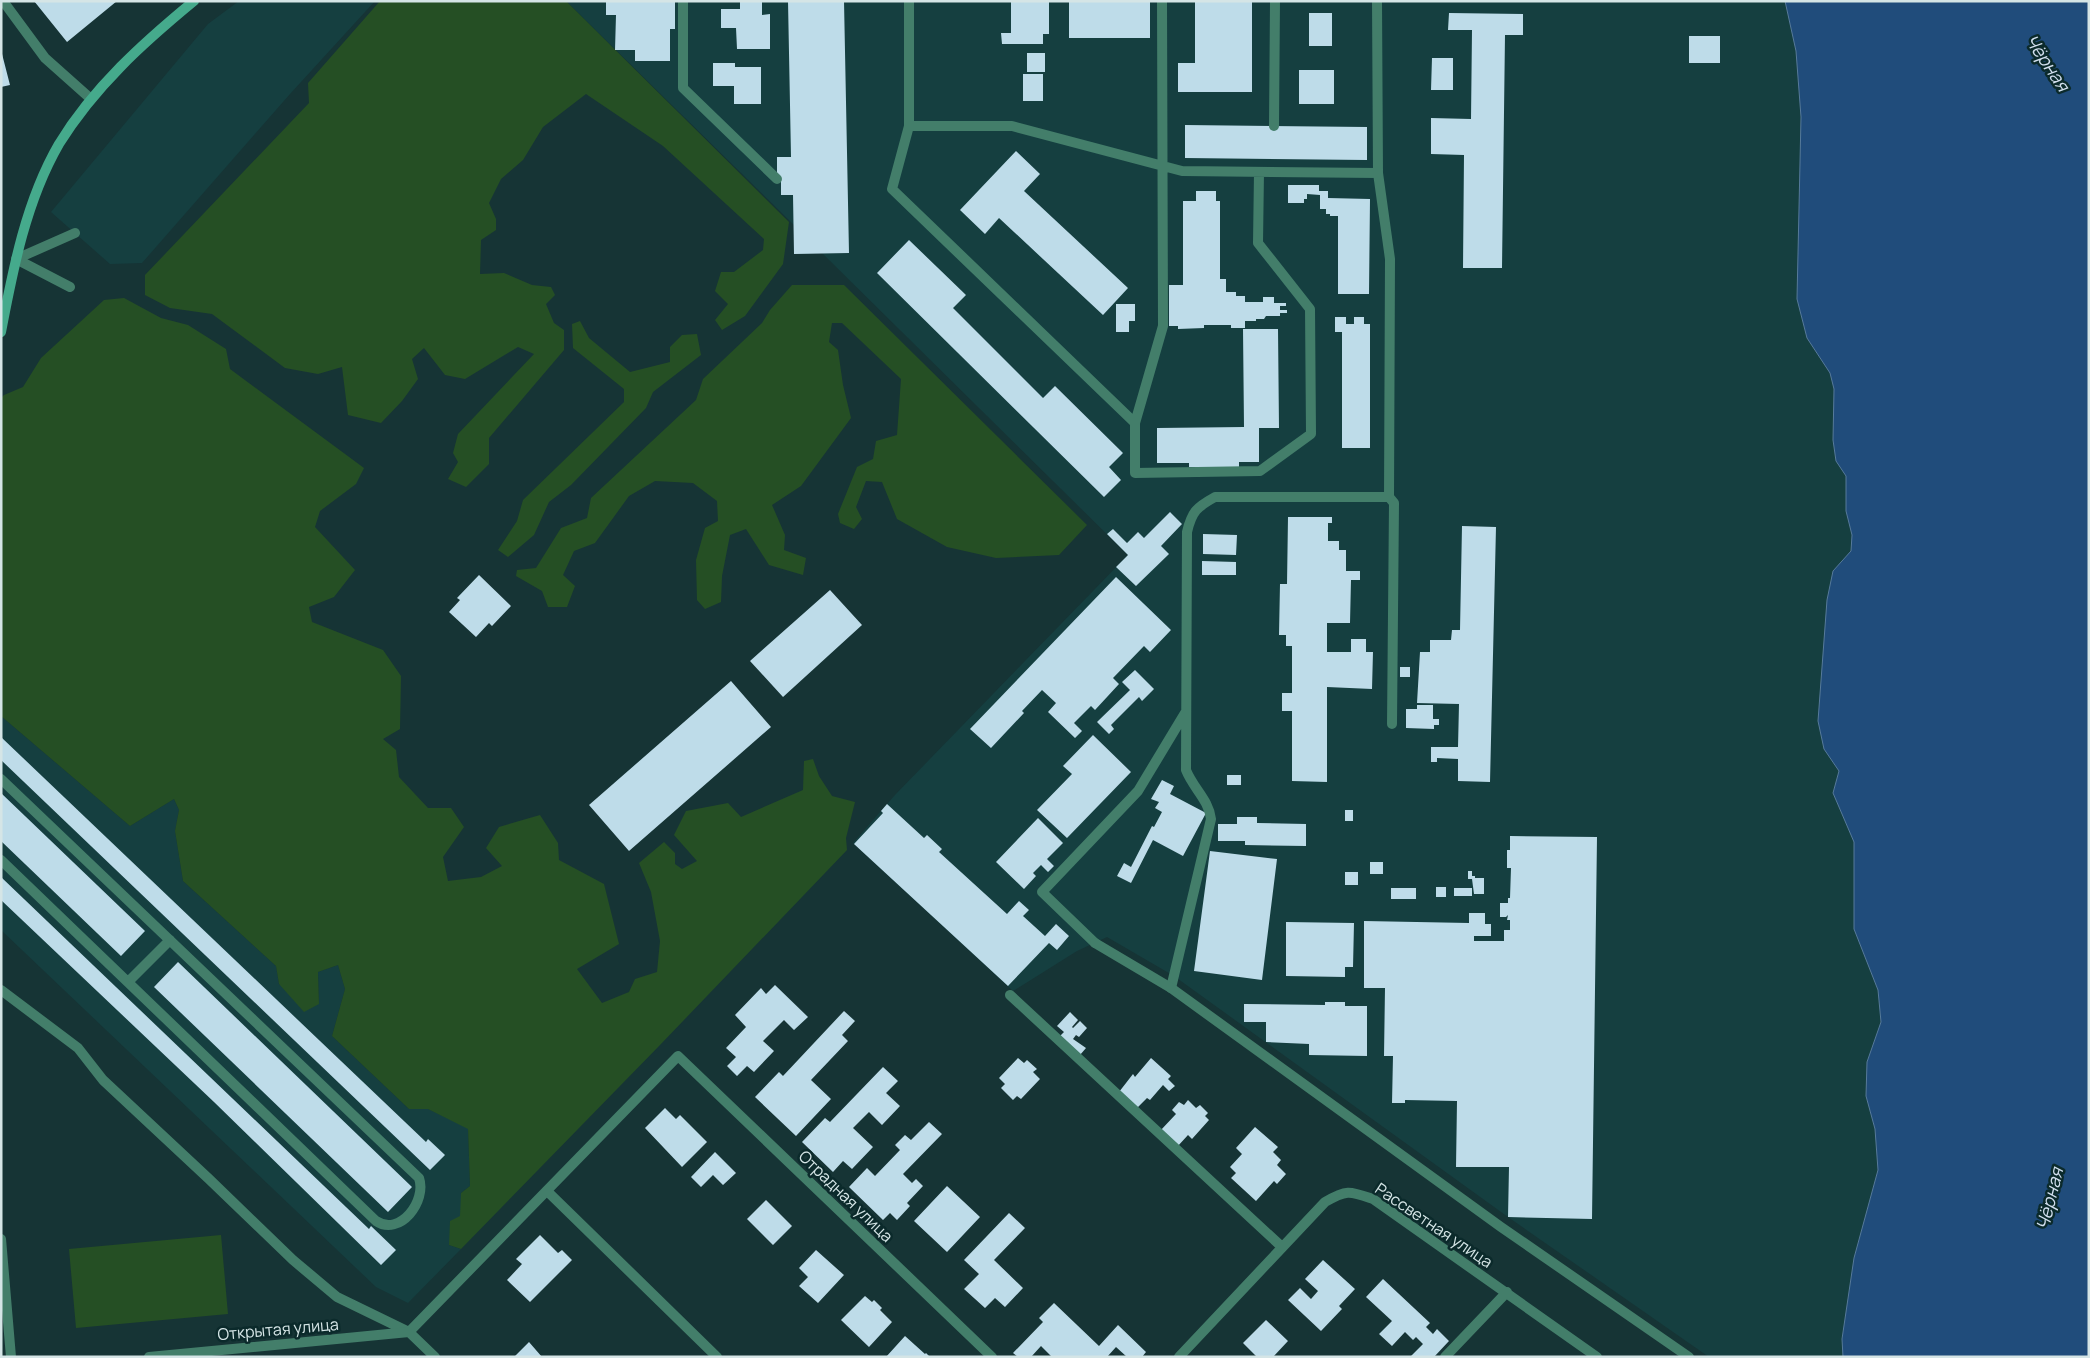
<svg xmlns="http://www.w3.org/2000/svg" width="2090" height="1358" font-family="Manrope,sans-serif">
	<rect width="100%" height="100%" fill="#163435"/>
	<path fill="#153f40" d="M239 1H375L290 94 142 263 110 264 51 212 208 24Z
		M566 1H1785L1796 51 1801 117 1797 299 1807 338 1830 373 1834 389 1833 440 1836 461 1846 476V511L1852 535 1851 551 1833 571 1824 749 1839 771 1833 793 1854 842V929L1878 990 1881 1022 1867 1062 1866 1096 1875 1129 1878 1170 1854 1258 1842 1339 1843 1357H1709L1508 1217 1174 976 1107 937 1077 951 1013 991 854 844 853 843 895 795 1128 555 822 253 794 254V225Z
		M1 716 130 826 174 799 179 810 175 831 183 881 276 966 279 984 319 1004 318 972 338 965 345 989 332 1036 409 1109H428L468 1128 470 1186 461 1193V1216L449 1245 461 1249 408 1303 376 1287 1 930Z"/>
	<path fill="#254f24" d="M380 1H566L789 222 783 264 745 316 722 330 715 320 728 304 715 291 721 272H734L763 250 764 239 663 146 586 94 543 127 523 160 501 179 489 203 496 219V230L481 240 480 274 504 273 532 285 551 287 555 295 546 304 554 323 564 330V350L489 438V464L466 487 448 479 458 462 453 453 458 434 534 354 518 347 465 379 445 375 424 348 412 359 418 379 402 401 381 423 348 415 342 367 318 374 285 368 212 314 170 308 145 295V275L309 103 308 83Z
		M792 285H844L1087 525 1059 555 996 558 947 547 897 519 882 482 866 481 856 507 862 519 854 529 840 523 838 514 857 467 873 459 876 441 897 435 901 379 842 323H832L829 342 838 350 843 385 851 418 801 486 772 505 785 535 784 550 806 558 803 575 769 565 746 529 730 535 722 576 721 602 705 609 697 600 696 560 705 528 718 521 717 501 693 483 655 481 629 496 595 543 574 551 563 575 575 586 567 607H548L542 591 516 576 517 570 536 568 561 528 587 518 591 498 696 400 703 379 762 323 770 310Z
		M124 298 161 318 188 325 226 349 230 369 364 468 356 484 320 511 315 527 355 570 334 597 309 607 312 622 383 650 401 676 400 729 383 739 396 750 399 777 428 808H451L464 827 443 857 448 881 481 877 502 866 486 848 499 827 540 815 558 843 559 860 604 884 619 944 577 969 602 1003 629 992 635 979 657 972 660 941 651 892 639 863 664 842 675 853V864L682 869 697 861 674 835 686 811 728 803 741 817 803 790 804 761 813 759 819 776 832 796 855 802 846 838 847 850 660 1045 461 1249 449 1245 450 1221 460 1216 461 1193 470 1186 468 1129 428 1109H409L332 1036 345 989 338 965 318 972 319 1004 304 1012 279 984 276 966 183 881 175 831 179 810 174 799 130 826 1 716V398L4 395 23 387 41 358 104 300Z
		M580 321 589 338 630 372 670 362V347L682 335 697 334 701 355 653 392 646 408 571 485 549 502 534 535 508 557 498 550 517 521 523 500 624 402V389L573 348 572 324Z
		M221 1235 228 1314 76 1328 69 1249Z"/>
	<path fill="#204c7b" stroke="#567a9b" d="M1785 1H2089V1357H1843L1842 1339 1854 1258 1878 1170 1875 1129 1866 1096 1867 1062 1881 1022 1878 990 1854 929V842L1833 793 1839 771 1824 749 1818 721 1827 600 1833 571 1851 551 1852 535 1846 511V476L1836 461 1833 440 1834 389 1830 373 1807 338 1797 299 1801 117 1796 51Z"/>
	<path fill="#bedce9" d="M34 1H117L67 42Z
		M606 1H675V29H670V61H635V50H615L616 15H606Z
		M740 1H762V15L770 14V49H737L736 28H721V9H740Z
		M788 1H844L849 253 794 254 793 195H781V179H777V157H791Z
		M1011 1H1049V34H1043V44H1002L1001 33H1011Z
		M1069 1H1150V38H1069Z
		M1195 1H1252V92H1178V63H1195Z
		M1309 13H1332V46H1309Z
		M1449 13 1523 14V35H1505L1502 268H1463L1464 155 1431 154V118L1471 119 1472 30H1448Z
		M1689 36H1720V63H1689Z
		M1 50 10 85 1 87Z
		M1027 53H1045V72H1027Z
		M1432 58H1453V90H1431Z
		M713 63H735V67H761V104H734V86H713Z
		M1299 70H1334V104H1299Z
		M1023 74H1043V101H1023Z
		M1185 125 1367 127V160L1185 158Z
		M1016 151 1040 174 1024 191 1128 288 1103 315 999 218 985 234 960 210Z
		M1288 185H1319V191H1328V198L1370 199 1369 294H1338V216H1330V214H1326V209H1320V195L1307 194V199H1304V203H1288Z
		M1196 191H1216V201H1220V279H1226V292H1236V296H1245V302H1263V297H1274V303H1286V306H1280V310H1287V313H1280V316H1266L1264 319H1256V321H1245V328H1231V325H1204V328L1178 329V326H1169V285H1183V201H1196Z
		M909 240 966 295 953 308 1043 398 1055 386 1123 453 1109 467 1121 480 1104 497 877 273Z
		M1116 304H1135V321H1129V332H1116Z
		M1335 317H1346V324H1354V317H1364V324H1370V448H1342V332H1335Z
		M1243 329H1278L1279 428H1259V462H1239V467H1189V463H1157V428L1244 427Z
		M1170 512 1182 524 1161 546 1169 554 1136 586 1116 567 1128 555 1107 534 1113 529 1127 543 1138 532 1144 538Z
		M1288 517H1332V523H1328V541H1339V550H1346V571H1360V580H1351L1350 623H1327V652H1351V639H1366V652H1373L1372 689 1327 687V782L1292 781V711H1282V693H1292V646H1286V635H1279L1280 584H1287Z
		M1462 526 1496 527 1490 782 1458 781V759L1437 758V762H1431V747H1458L1459 704 1417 703 1420 652H1430V640H1451L1452 630H1460Z
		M1203 534 1237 535 1236 555 1203 554Z
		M1202 561 1236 562V575H1202Z
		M479 575 511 606 492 626 489 623 476 637 449 612 460 600 457 598Z
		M1116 577 1171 630 1150 652 1144 646 1113 678 1119 684 1095 710 1091 706 1074 723 1082 731 1075 738 1048 712 1056 703 1042 690 1022 711 1024 713 991 748 970 729Z
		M830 590 862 625 783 697 750 661Z
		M1400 667H1410V677H1400Z
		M1135 670 1154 689 1142 701 1139 697 1111 725 1114 729 1109 734 1097 722 1130 690 1122 682Z
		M731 681 771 727 629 851 589 805Z
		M1417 705H1433V719H1439V725H1434V729L1406 728V709H1417Z
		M1093 735 1131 772 1067 838 1037 810 1072 774 1063 766Z
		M1 737 426 1142 428 1139 445 1155 430 1170 1 760Z
		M1227 775H1241V785H1227Z
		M1162 780 1174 786 1170 794 1206 813 1183 856 1153 840 1131 883 1117 876 1124 863 1131 867 1152 826 1154 827 1162 812 1155 808 1159 802 1151 799Z
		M1 793 145 931 121 956 1 841Z
		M887 804 924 838 927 835 942 849 939 852 1007 914 1019 901 1029 910 1023 916 1045 936 1056 924 1069 936 1057 950 1049 943 1008 986 854 844 883 813 881 811Z
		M1345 810H1353V821H1345Z
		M1237 817H1257V823L1306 824V846L1245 845V841H1218V824H1237Z
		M1038 818 1063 843 1047 859 1054 866 1048 872 1041 865 1033 873 1036 876 1024 889 996 862Z
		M1510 836 1597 837 1592 1219 1508 1217 1509 1167H1456L1457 1101 1405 1100V1103H1392L1393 1056H1384L1385 988H1364V921L1469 923V913H1485V924H1491V936H1474V941H1504V930H1510V920H1507L1508 915 1506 917H1500V903H1508V898H1510L1511 868H1507V850H1510Z
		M1210 851 1277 859 1262 980 1194 971Z
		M1370 862H1383V874H1370Z
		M1468 871H1472V876H1475V878H1484V894H1474L1472 879H1468Z
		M1345 872H1358V885H1345Z
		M1 877 369 1229 371 1226 396 1250 381 1265 214 1102 1 900Z
		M1436 887H1446V897H1436Z
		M1391 888H1416V899H1391Z
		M1454 888H1472V896H1454Z
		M1286 922 1354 923 1353 967H1345V977L1286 976Z
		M178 962 412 1187 388 1212 154 987Z
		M775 985 808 1017 794 1030 784 1020 763 1041 774 1051 754 1072 747 1066 737 1076 727 1066 736 1057 726 1048 746 1027 735 1015 761 988 766 994Z
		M1325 1002H1345V1006H1367V1056L1309 1055V1044L1266 1042V1022H1244V1004L1325 1005Z
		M844 1011 855 1021 842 1035 848 1041 811 1080 831 1099 796 1136 755 1097 779 1072 783 1076Z
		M1070 1012 1078 1020 1072 1027 1073 1028 1080 1021 1087 1028 1079 1037 1076 1035 1073 1039 1086 1048 1080 1055 1060 1036 1064 1032 1057 1026Z
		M1018 1058 1024 1063 1027 1060 1037 1069 1033 1072 1040 1079 1021 1099 1017 1096 1013 1100 1001 1088 1005 1084 999 1078Z
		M1151 1058 1171 1076 1168 1079 1175 1086 1169 1091 1163 1085 1150 1100 1147 1098 1137 1108 1119 1092 1133 1074 1135 1077Z
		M883 1067 898 1081 886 1093 900 1106 882 1125 869 1112 853 1128 873 1147 852 1169 843 1161 833 1172 802 1142 825 1118 830 1122Z
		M1188 1100 1196 1108 1200 1105 1208 1113 1205 1116 1209 1120 1192 1139 1188 1135 1177 1147 1160 1131 1176 1114 1172 1110 1179 1102 1184 1105Z
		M665 1108 676 1119 680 1115 707 1142 682 1167 645 1128Z
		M929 1122 942 1134 903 1174 912 1183 916 1179 923 1186 907 1203 910 1206 897 1220 890 1213 883 1220 849 1187 867 1168 875 1176 900 1150 895 1145 905 1135 911 1140Z
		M1255 1127 1278 1147 1273 1152 1281 1160 1277 1165 1286 1174 1277 1184 1274 1181 1256 1201 1231 1178 1236 1173 1230 1167 1242 1154 1236 1148Z
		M715 1152 736 1173 723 1185 713 1175 701 1187 691 1177Z
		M947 1186 980 1217 947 1252 914 1221Z
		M766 1200 792 1226 773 1245 747 1219Z
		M1009 1213 1025 1228 994 1260 1023 1288 1005 1307 995 1298 985 1308 964 1289 979 1274 964 1260Z
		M540 1235 558 1253 562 1250 572 1260 530 1302 507 1280 522 1264 516 1259Z
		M816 1250 844 1275 818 1303 799 1286 808 1277 799 1268Z
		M1323 1260 1355 1289 1339 1306 1342 1309 1321 1331 1288 1300 1300 1288 1311 1299 1318 1291 1305 1279Z
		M1383 1279 1430 1323 1426 1327 1433 1334 1437 1329 1449 1341 1434 1357H1410L1423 1344 1416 1337 1413 1340 1405 1332 1392 1346 1379 1334 1392 1321 1366 1297Z
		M865 1296 872 1302 874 1300 882 1308 880 1310 892 1322 869 1347 841 1320Z
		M1054 1303 1099 1346 1118 1325 1146 1352 1142 1357H1127L1116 1347 1107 1357H1052L1041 1346 1031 1357H1018L1013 1353 1043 1322 1039 1318Z
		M1266 1320 1288 1341 1273 1357H1257L1243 1343Z
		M905 1336 925 1354 926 1353 930 1357H886Z
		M529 1342 542 1357H514Z"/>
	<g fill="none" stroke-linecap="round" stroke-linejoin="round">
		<path stroke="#437e6a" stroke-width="10" d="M683 1V88L777 179
			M909 1V126H1012L1182 171 1378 173
			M909 126 892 189 1135 423V473L1260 471 1311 434 1310 309 1258 243 1259 172
			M1274 126 1275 1
			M16 259 75 233
			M16 259 70 287
			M1135 423 1163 326 1162 1
			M1389 497 1394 503 1392 724
			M1 779 419 1178C427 1201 400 1237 376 1221L1 860
			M1095 943 1042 892 1138 791 1185 713
			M128 982 170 940
			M1171 988 1211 819C1209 800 1193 788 1186 770L1187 532C1192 511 1197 507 1215 497H1389L1390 259 1378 173 1377 1
			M1 990 78 1048 103 1080 209 1179 293 1260 337 1297 409 1332"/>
		<path stroke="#437e6a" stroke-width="10" d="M3 1 45 58 91 99
			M1095 943 1171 988 1501 1227 1689 1357
			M1010 995 1282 1247
			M547 1191 717 1357
			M1 1239 11 1357
			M409 1332 678 1056 992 1357
			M409 1332 435 1357
			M149 1357 409 1332
			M1179 1357 1325 1202C1347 1189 1350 1191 1373 1199L1597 1357
			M1445 1357 1507 1292"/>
		<path stroke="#45aa8c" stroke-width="10" d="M1 332C13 269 26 201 59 144 94 87 143 43 194 1"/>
	</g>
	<g text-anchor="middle" stroke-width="5" stroke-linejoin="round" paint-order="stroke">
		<g font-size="16" fill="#d5e5e6" stroke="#0b2a2b">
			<text transform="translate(846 1196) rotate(44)" y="6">Отрадная улица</text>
			<text transform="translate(1434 1225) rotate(34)" y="6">Рассветная улица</text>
			<text transform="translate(278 1329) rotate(-5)" y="6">Открытая улица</text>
		</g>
		<g font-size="18" font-style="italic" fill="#d3e0ef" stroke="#0b2a2b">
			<text transform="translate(2047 63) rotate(56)" y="6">Чёрная</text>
			<text transform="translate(2050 1199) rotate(-76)" y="6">Чёрная</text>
		</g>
	</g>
	<rect width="2090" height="1358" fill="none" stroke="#d5e5e6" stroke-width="5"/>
</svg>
